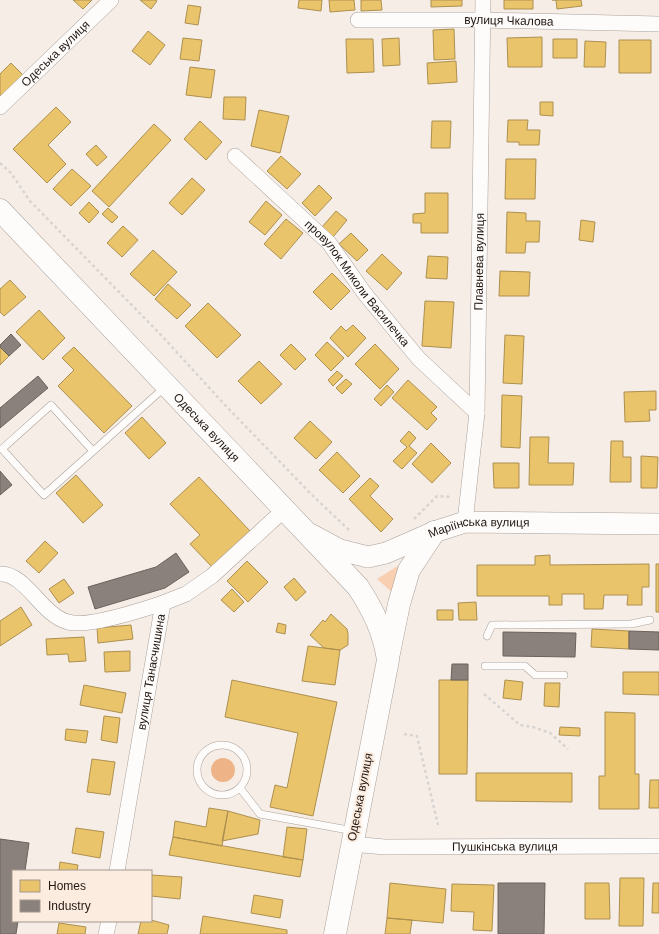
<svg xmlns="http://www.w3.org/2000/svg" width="659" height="934" font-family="Helvetica,sans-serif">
	<rect width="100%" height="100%" fill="#f6ede6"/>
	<path fill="#f8cfb1" d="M401 564 394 594 377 579Z"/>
	<path fill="#eeb487" d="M211 770a12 12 0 1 1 24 0a12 12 0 1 1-24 0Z"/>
	<path fill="#e9c46a" stroke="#ad9050" d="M73 0H92L83 9Z
		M140 0H155L157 1 151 9Z
		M299 0H322L321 11 298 8Z
		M329 0H354L355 10 330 12Z
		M361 0H381L382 10 361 11Z
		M431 0H462V6L431 7Z
		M504 0H533V9H504Z
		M552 0H581L582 6 557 9 556 0Z
		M188 5 201 7 198 25 185 23Z
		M454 29 455 59 434 60 433 30Z
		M148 31 165 45 150 65 132 51Z
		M542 37V67H508L507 38Z
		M183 38 202 40 199 61 180 59Z
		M399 38 400 65 383 66 382 39Z
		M346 39H373L374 72 347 73Z
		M553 39H577V58H553Z
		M619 40H651V73H619Z
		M585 41 606 42 605 67H584Z
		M456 61 457 82 428 84 427 63Z
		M11 63 24 76 0 99V74Z
		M190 67 215 70 211 98 186 95Z
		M224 97H246L245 120 223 119Z
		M540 102H553V116L540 115Z
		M56 107 71 122 48 145 66 164 47 183 13 149Z
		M259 110 289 116 280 153 251 146Z
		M508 120H528L527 130H540L539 145H519V142H507Z
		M200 121 222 142 206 160 184 139Z
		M432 121H451L450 148H431Z
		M154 124 171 140 109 207 92 191Z
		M96 145 107 157 97 166 86 154Z
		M281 156 301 174 287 189 267 171Z
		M506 159H536L535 199H505Z
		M72 169 91 186 71 206 53 189Z
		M192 178 205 190 182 215 169 203Z
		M319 185 332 198 315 216 302 203Z
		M425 193H448V233H421V223H413V214L425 213Z
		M266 201 282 215 265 235 249 222Z
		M89 202 99 212 89 223 79 213Z
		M108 208 118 217 112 223 102 214Z
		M336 211 347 220 333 237 322 227Z
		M507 212 526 213V221H540L539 242H526L525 253H506Z
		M286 219 303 233 281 259 264 244Z
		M581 220 595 222 593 242 579 240Z
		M123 226 138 240 122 257 107 243Z
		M351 233 368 250 357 261 339 244Z
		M153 250 177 272 154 296 130 274Z
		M382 254 402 273 387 290 366 271Z
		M428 256 448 257 447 279 426 278Z
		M500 271 530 272 529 296H499Z
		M332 273 350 291 331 310 313 292Z
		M10 280 26 297 4 316 0 312V289Z
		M168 284 191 305 177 319 155 299Z
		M425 301 454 302 451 348 422 346Z
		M208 303 241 335 217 358 185 326Z
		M39 310 65 338 43 360 16 332Z
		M353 325 366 338 348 357 330 338 341 326 346 331Z
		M505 335 524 336 522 384 503 383Z
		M327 342 344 358 331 371 315 355Z
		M291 344 306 359 295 370 280 355Z
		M375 344 399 369 380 389 355 364Z
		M0 347 9 356 0 365Z
		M74 347 132 406 104 433 58 386 74 370 62 358Z
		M259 361 282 384 261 404 238 381Z
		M337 371 343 376 333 386 328 380Z
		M346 379 352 384 342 394 336 388Z
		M408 380 437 407 431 413 437 419 427 430 392 398Z
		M387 385 394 392 381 406 374 399Z
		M656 391V410H649L650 421 625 422 624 392Z
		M502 395 522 396 520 448 501 447Z
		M142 417 166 443 149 459 125 433Z
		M310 421 332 442 316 459 294 438Z
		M409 431 416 438 409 446 417 453 402 469 393 461 407 447 400 441Z
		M530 437H549L548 463H574L573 485H529Z
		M611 441H623V457H631V482H610Z
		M431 443 451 463 432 483 412 464Z
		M337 452 360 476 343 493 319 470Z
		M641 456 658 457 657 488H641Z
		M493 463H519V488H494Z
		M76 475 103 505 83 523 56 493Z
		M199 477 250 531 212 567 190 544 200 535 170 504Z
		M370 478 379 486 370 496 393 519 381 532 349 499Z
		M45 541 58 553 39 573 26 561Z
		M550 555V565L649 564V587H642V605H627L628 595H604L603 609H584V594H562V605H549V596H477V565H535V556Z
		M247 561 268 582 248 602 227 581Z
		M656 564H659V612H656Z
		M294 578 306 592 296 601 284 587Z
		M64 579 74 593 59 603 49 589Z
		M232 589 244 602 234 612 221 600Z
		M476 602 477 620H459L458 603Z
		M21 607 32 625 0 646V621Z
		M437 610H453V620H437Z
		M331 614 347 629 348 634V645L340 650 324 648 310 635 323 620 325 622Z
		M278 623 286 625 285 634 276 632Z
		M131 625 133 639 98 643 97 628Z
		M592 629 629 631V649L591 647Z
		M84 637 86 661 69 662 68 654 47 655 46 639Z
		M308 646 340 650 335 685 302 681Z
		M130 651V671L105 672 104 652Z
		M623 672H659V695L623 694Z
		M232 680 337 702 313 816 270 807 275 785 287 788 298 733 225 717Z
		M439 680H468L467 774H439Z
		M505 680 523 682 521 700 503 698Z
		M545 683H560L559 707 544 706Z
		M84 685 126 693 122 713 80 705Z
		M605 712 635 713V774H639V809H599V776H605Z
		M104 716 120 718 117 743 101 740Z
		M560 727 580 728V736L559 735Z
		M66 729 88 731 86 743 65 740Z
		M92 759 115 762 110 795 87 792Z
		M476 773H572V802L476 801Z
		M650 780H659V808H649Z
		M209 808 228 811 222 846 173 837 175 821 206 827Z
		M228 811 260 820 258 834 222 841Z
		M287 827 307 829 303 860 283 857Z
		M76 828 104 832 100 858 72 853Z
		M173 837 303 860 300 877 169 855Z
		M60 862 78 865 77 871H59Z
		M151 875 182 877 180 899 151 896Z
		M620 878H644L643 926H619Z
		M390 883 446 889 443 923 387 918Z
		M585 883H609L610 919H585Z
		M653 883H659V913H652Z
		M452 884 494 885 492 931 473 930 474 912 451 911Z
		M254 895 283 900 280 918 251 913Z
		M203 916 287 930V934H200Z
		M387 918 412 920 410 934H385Z
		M151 920 169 925 167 934H138L141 921Z
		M59 923 86 927 85 934H57Z"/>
	<path fill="#8a817c" stroke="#6b625c" d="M11 334 21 345 9 356 0 347V345Z
		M38 376 48 388 0 428V408Z
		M0 471 12 485 0 495Z
		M176 553 189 572 165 588 95 609 88 587 156 567Z
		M629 631 659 632V650L629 649Z
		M503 632 576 633 575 657 503 656Z
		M452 664H468V680H451Z
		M0 839 29 843 25 871H13V921H18L16 934H0Z
		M498 883H545L544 934H498Z"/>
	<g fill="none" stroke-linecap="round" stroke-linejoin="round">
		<g stroke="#a9a19b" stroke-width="8">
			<path id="service" d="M93 451 51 405 2 449 44 495 165 387
				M487 636 492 625 631 624 650 620
				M485 666H525L535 675H564
				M197 770a25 25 0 1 1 50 0a25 25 0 1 1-50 0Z
				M240 788 260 814 354 831"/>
		</g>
		<g stroke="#a9a19b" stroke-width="16">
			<g id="minor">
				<path id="s1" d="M358 20H482L659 24"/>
				<path id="s2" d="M0 107 111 0"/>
				<path id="s3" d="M235 156 329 243 365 294 419 359 477 413"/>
				<path id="s4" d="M465 522 477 413 483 0"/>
				<path d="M0 574C26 573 41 615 68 622 87 628 142 610 163 603"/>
				<path id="s5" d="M351 844 385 847 659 846"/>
				<path id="s6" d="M117 871 163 603 186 594 212 576 285 509"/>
				<path d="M106 934 109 921"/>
			</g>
		</g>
		<g stroke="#a9a19b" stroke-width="22">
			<g id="secondary">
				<path id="s7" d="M312 535 340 550 368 557 386 553 434 532 465 522 659 524"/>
			</g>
		</g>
		<g stroke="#a9a19b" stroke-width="23">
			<g id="primary">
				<path id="s8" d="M0 210 358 587C373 610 384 632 388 660L335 934"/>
				<path d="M389 653 399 604 409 570 434 532"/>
			</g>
		</g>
		<path stroke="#d7d4d2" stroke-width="2.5" stroke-dasharray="3 3" stroke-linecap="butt" d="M0 163 11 173 30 201 163 337 224 404 311 494 351 532
			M414 519 437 496 452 497
			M484 694 520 725 533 727 550 733 568 749
			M404 734 417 736 438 825"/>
		<use href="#service" stroke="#fefcfb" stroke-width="7"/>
		<use href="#minor" stroke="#fefcfb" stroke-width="15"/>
		<use href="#secondary" stroke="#fefcfb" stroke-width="21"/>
		<use href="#primary" stroke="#fefcfb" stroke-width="22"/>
	</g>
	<g text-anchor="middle" stroke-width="4" stroke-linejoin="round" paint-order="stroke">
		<g font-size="12" fill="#221812" stroke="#fcece0">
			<text dy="4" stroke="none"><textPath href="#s1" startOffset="151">вулиця Чкалова</textPath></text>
			<text dy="4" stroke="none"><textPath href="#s2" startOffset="77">Одеська вулиця</textPath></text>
			<text dy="4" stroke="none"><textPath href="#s4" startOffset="261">Плавнева вулиця</textPath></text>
			<text dy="4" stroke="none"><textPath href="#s3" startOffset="177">провулок Миколи Василечка</textPath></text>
			<text dy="4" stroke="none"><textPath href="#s8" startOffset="300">Одеська вулиця</textPath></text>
			<text dy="4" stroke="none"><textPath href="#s7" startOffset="177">Маріїнська вулиця</textPath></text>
			<text dy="4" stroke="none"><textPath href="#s6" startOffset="202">вулиця Танасчишина</textPath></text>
			<text transform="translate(360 797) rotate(-79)" y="4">Одеська вулиця</text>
			<text dy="4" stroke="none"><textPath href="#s5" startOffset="154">Пушкінська вулиця</textPath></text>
		</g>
	</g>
	<rect x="12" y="870" width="140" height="52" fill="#fcece0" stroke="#a5978e"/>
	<rect x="20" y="880" width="20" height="12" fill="#e9c46a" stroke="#a5978e"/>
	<text x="48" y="890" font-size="12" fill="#221812">Homes</text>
	<rect x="20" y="900" width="20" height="12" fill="#8a817c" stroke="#a5978e"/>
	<text x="48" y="910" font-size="12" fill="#221812">Industry</text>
</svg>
